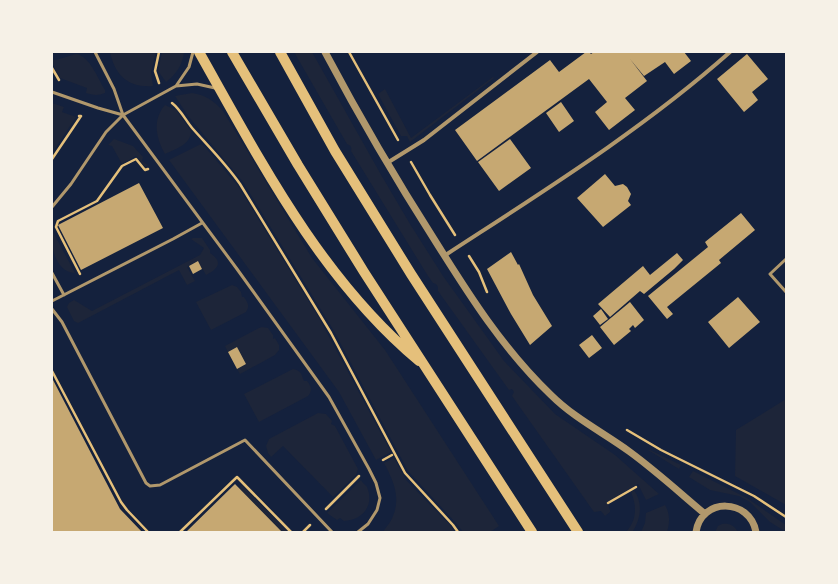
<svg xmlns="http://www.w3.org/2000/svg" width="838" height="584" font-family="'Fira Sans',sans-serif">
	<rect width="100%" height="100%" fill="#14213d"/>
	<path fill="#1d2539" d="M110 52H156L151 72 153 86C129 88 115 76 110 52Z
		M162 52H184C183 64 176 75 166 82L158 71Z
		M294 52H312L380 173 410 224 443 276 504 361 555 414 615 455 659 494 646 500 638 484 607 502 610 510V512L605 516 601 511 594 512 512 396 514 392 512 389 509 390 438 291V287L436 284 433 283 428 276 351 151C352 147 351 146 347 144Z
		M76 54C90 56 98 79 105 90V93C98 96 92 95 86 93L87 88 60 78 52 63V60H56Z
		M493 77 494 78 410 142 407 136H401L378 94 385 89 411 138Z
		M192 93C206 95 214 101 223 111L312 258 385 350 499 526 490 532H463L455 522 408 471 334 331 243 182 188 116 175 96Z
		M52 103 64 107 62 112 76 117 52 153Z
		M165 105 176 110 191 131C191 145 175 149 165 154 156 138 152 120 165 105Z
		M114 139 133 146 143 157 142 161 148 165 145 167 136 156 122 164 112 146 108 145Z
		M201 144 205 147 238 186 319 318 391 452 376 460 339 392 169 160Z
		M52 230 75 273C55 272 50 245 52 230Z
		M193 238H202L210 250V253C223 262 219 268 206 275L198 261 187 267 195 281 187 285 179 270 80 322 78 323 74 321 67 307 69 303 74 300 92 311 200 255 204 248 191 239Z
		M232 285 237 287 241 292 242 297H244C248 303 250 306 246 312L211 330 196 302Z
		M262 327 268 328 273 335V339L275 338 279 345V350L275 355 240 374 237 369 246 364 237 347 228 352 225 346 259 328Z
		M293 369C302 371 301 374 304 381H307C311 386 313 390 308 396L259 422 244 394Z
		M786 399V505L735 476 736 430Z
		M318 413 326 414 332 421 331 424 335 426 358 469 356 475 333 497 283 446 271 457 268 453 266 446 269 439Z
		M648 450H650L681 465 679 469Z
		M394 458 406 480 450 525 455 532H383C386 527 391 522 393 516 401 497 393 480 384 463Z
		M693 471 747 498 786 525V532L770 522 750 502 739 496 710 490 689 477Z
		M361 480C363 484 365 484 367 487 375 506 362 520 344 521L340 518 337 520 327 513Z
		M242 485 288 532H282L239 488Z
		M634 490C643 503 641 518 633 531L626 532C637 520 637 506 631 492Z
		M665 505C670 514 670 522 667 532H641L645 523 646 513Z
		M722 524C729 523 734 525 738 532H715L718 526Z"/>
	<path fill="#c6a872" d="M586 52H589L591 54 594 52H684L691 61 674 74 665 62 644 76 630 59 647 81 625 98 635 110 609 130 595 112 607 102 589 79 477 161 455 130 550 60 559 72Z
		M747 54 768 79 752 92 758 100 744 112 717 79Z
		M561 102 574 121 559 132 546 113Z
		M510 139 531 168 499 191 478 162Z
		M605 174 615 186 623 184 627 187 631 194 628 201 631 205 603 227 577 198Z
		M139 183 163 228 81 270 58 225Z
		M741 213 755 230 719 260 721 263 667 307 673 314 667 319 648 296 708 247 705 242Z
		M511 252 518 265 519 264 533 295 552 326 530 345 511 314 487 269Z
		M677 253 683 260 674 269 644 294 640 291 610 317 598 304 643 266 650 275Z
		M198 261 202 269 193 274 189 266Z
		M738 297 760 322 729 348 708 322Z
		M630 302 644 320 635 328 633 325 629 329 631 331 614 345 600 327Z
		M601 309 608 319 600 325 593 316Z
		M592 335 602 348 589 358 579 345Z
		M237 347 246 364 237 369 228 352Z
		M52 378 120 509 142 532H52Z
		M235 484 282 532H186Z"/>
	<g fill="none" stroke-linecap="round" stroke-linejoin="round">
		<path stroke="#e5c07b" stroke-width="2.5" d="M349 52 398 140
			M52 68 59 80
			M159 83 155 71 159 52
			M172 103C181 110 186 121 193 129 209 147 226 164 240 184L331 333 405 473 453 525 458 532
			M52 159 81 116H79
			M411 162 430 195 455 235
			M469 256 479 272 487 292
			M80 274 56 227 58 221 97 201 122 166 136 159 145 170 148 169
			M52 371 121 502 127 510 148 532
			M627 430 661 450 754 496 786 517
			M383 460 392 455
			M608 503 636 487
			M326 509 359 476
			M180 532 237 477 291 532
			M303 532 310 525"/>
		<path stroke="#b1986c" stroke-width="3" d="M95 52 114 89 123 115 237 269 329 397 369 469 376 483 380 498 377 510 368 524 358 532
			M176 86 189 67 193 52
			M52 92 98 108 123 115
			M52 207 71 184 106 132 123 115 176 86 197 84 215 88
			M786 259 770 274 786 292
			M52 273 64 295
			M52 301 173 239 202 223
			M52 309 62 322 146 483 150 486 160 485 245 440 332 532"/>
		<path stroke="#b1986c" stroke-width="4" d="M387 163 424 140 537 52
			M444 256C542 192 642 130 730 52"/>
		<path stroke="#b1986c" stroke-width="7" d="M325 52C359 116 395 178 434 239 469 295 503 349 551 395 574 418 604 433 630 452 656 471 680 493 705 514
			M696 532C701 497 750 498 756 532"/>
		<path stroke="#e5c07b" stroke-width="10" d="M199 52C261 162 321 279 419 361
			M232 52 298 165 364 272 532 532
			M280 52 335 151 411 274 578 532"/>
	</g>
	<rect width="838" height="584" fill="none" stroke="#f6f1e7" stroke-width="106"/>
</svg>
